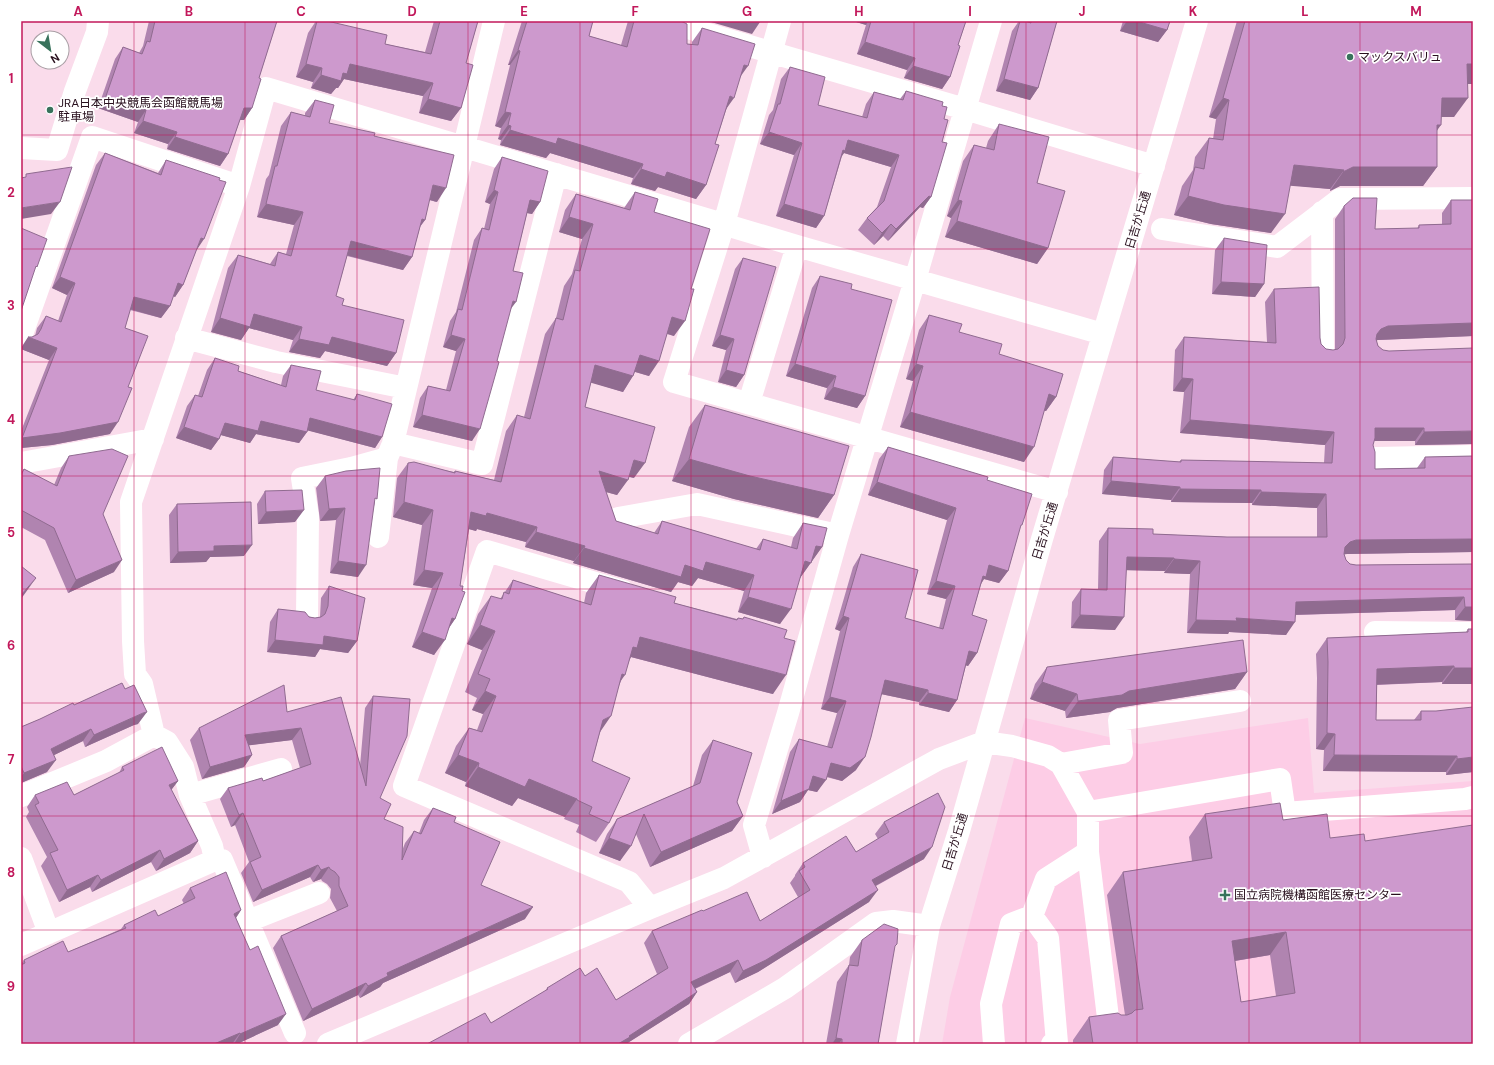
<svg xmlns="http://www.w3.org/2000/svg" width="1494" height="1065" font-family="'DM Sans','Noto Sans JP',sans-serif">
	<rect width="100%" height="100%" fill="#fadceb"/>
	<path fill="#fdcde6" d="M1025 718 1140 744 1308 718 1314 793 1473 781V1044H942L950 997Z"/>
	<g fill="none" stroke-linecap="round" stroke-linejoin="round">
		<path stroke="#fff" stroke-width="22" d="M494 21 393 443 482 464 556 174
			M780 21 724 224 674 382 1057 492
			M674 24 965 109 1154 166
			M21 148 57 150 75 91 97 32 98 21
			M1322 212 1323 351
			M1162 229 1277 247 1340 199 1473 198
			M21 337 92 137 239 186
			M186 338 276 362 406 388
			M749 403 797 246
			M1376 458 1473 456
			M21 463 153 439
			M618 518 697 504 829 533
			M378 537 387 458 392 446
			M623 591 487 551 404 786 629 882 650 908
			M307 618 308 516 302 478 351 468 387 458
			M1375 632 1473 633
			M1061 764 1122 753 1119 720 1240 701
			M190 795 281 769
			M21 796 106 761 154 735
			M1088 812 1280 779 1285 813 1465 799 1473 797
			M1088 852 1109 1026
			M763 857 754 825 788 713 838 535 915 280 991 21
			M21 858 49 933
			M248 921 319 893
			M21 945 215 860
			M295 1033 222 860H215L212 846 190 795 183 767 167 742 154 735 142 684 135 674 133 641 131 502 239 186 266 88 797 246 1103 334
			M328 1044 650 908 724 878 939 759 984 742 1012 746 1048 756 1061 764 1088 812V852L1046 879 1032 916 1048 938 1057 1043 1052 1044
			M689 1044 785 988 876 923 893 921 929 926
			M907 1044 929 926 959 831 1042 539 1197 21
			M994 1044 991 1004 1011 924 1032 916"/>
	</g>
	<path fill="#b084b0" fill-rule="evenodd" d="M149 21H277L259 78 252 108 244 120H240L228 154 220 166 167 149 168 144 134 133 138 122 98 108 115 59 123 47 139 53 143 46Z
		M316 21H327L385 44 425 52 434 21H478L466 63 461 108 451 121 419 113 423 96 344 79 338 88H336L331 94 311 88 313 82 296 77 308 33Z
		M522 21H593L589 36 621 45 628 21H681L687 44H692V42L702 28 740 78 726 110 715 144 706 185 696 199 658 187 655 191 631 184 633 178 550 153 546 158 500 145 501 140 498 139 501 128 495 126 510 65H508Z
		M853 21H966L958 45 950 77 942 89 904 78 907 70 857 54 866 25Z
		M1019 21 1027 22V21H1057L1038 88 1030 100 996 91 1012 31Z
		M1123 21H1170L1167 30 1158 42 1120 31Z
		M1237 21H1473L1467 84 1454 117H1441L1437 131V167L1423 186H1340L1330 191V189L1290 185 1271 233 1211 224 1174 215 1182 186 1193 170 1195 157 1209 138 1213 139 1216 119 1209 117Z
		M790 67 818 105 862 117 866 104 874 92 900 99 906 91 942 106 944 119 942 142 931 197 923 208 920 207 888 241 883 236 874 245 858 230 867 218 877 207 891 167 844 153 842 156 824 216 816 228 776 216 794 155 760 144 769 115 773 110 781 79Z
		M315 100 329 123 374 136 437 202 429 200 425 220 420 227 412 257 403 270 347 256 336 296 342 305 396 353 387 366 325 351 320 358 289 352 293 340 249 328 241 340 211 332 228 268 238 255 270 264 278 252 286 254 294 225 257 217 266 179 269 175 281 126 291 112 305 116V113Z
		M999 124 1037 183 1048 248 1037 264 945 237 951 218 947 216 963 161 974 145 986 148 988 141Z
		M105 153 158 173 166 160 196 251 183 285 175 297 173 296 170 306 161 318 130 310 125 328 110 434 52 445 21 448V431L49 360 21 349V348L32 337 35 336 37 328 46 316 58 321 67 295 52 288 96 165Z
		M502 157 540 202 532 214 527 213 513 271 510 309 472 441 413 427 420 398 428 386 446 390 456 351 443 347 450 321 456 312 474 240 482 228 484 229 490 204 485 202 494 169Z
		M635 192 654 212 674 336 667 334 649 376 635 372 623 392 591 382 585 407 634 478 629 477 617 495 606 492 616 521 654 533 662 521 756 549 763 539 791 547 793 538 803 523 822 547 800 578 780 624 738 612 744 591 698 578 692 586 678 582 671 592 573 563 574 561 525 547 526 542 477 529 476 531 469 529 460 586 462 591 455 619 449 628 434 655 412 647 432 588 413 585 422 525 393 517 397 478 408 463 454 472 455 471 494 480 506 431 517 415 524 417 545 334 556 318 564 286 572 274 582 239 559 232 565 210 576 194 624 208Z
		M1451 200 1473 336 1378 340H1376L1378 346 1473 444 1415 445V441H1374L1373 445 1375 469 1417 468 1425 457 1473 456V552L1347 554H1344L1346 560 1350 564 1356 565 1473 564V621L1455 620V610L1296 615 1286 635 1229 632 1228 634 1187 633 1190 574 1164 573 1165 571 1126 570 1115 630 1071 628 1072 602 1081 589H1098L1099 541 1108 528 1153 534 1227 537H1317V508L1252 505V503L1171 502V500L1102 494 1104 470 1113 457 1179 462 1181 460 1324 463 1325 445 1180 433 1184 392 1173 391 1175 350 1184 337 1267 342 1265 302 1274 289 1320 338 1321 344 1326 349 1333 350H1335V219L1344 206 1375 229H1417L1419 225 1442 224V213Z
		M1224 238 1264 284 1255 297 1212 294 1215 250Z
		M743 258 744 375 736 387 718 382 726 350 712 346 735 269Z
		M820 276 865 396 857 408 824 399 827 388 786 376 812 288Z
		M929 315 959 332 1056 397 1046 411H1044L1024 462 900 427 913 381 906 379 919 330Z
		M215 358 238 371 281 385 283 376 291 365 316 390 353 400 357 394 382 437 375 448 307 430V432L299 443 256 434 250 443 221 435 219 439 211 450 176 438 187 406 195 395 198 396 207 370Z
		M705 405 834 495 818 518 734 499 672 481 689 427Z
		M888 447 987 480 1020 528 1008 571 999 583 984 579 981 584 972 615 977 653 968 666 966 665 957 700 949 712 919 705V702L881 694 856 770 842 781 826 777 817 792 808 790 800 802 772 814 790 752 799 739 827 747 837 713 821 709 840 631 835 629 853 567 861 554 905 618 939 628 946 599 927 594 947 520 868 495 879 459Z
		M69 456 103 514 114 572 68 593 45 540 21 527V473L24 469 54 485 61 468Z
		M325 476 375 502 358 577 330 573 336 520 320 521 316 488Z
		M265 491 295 522 258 524 257 504Z
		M177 504 244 556 210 557 206 562 170 563 169 515Z
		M599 575 674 603 737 619 738 618 743 619 744 617 784 638 773 694 631 657 630 659 600 732 592 761 609 823 596 842 576 832 579 825 564 819 565 817 518 798 512 806 465 786 466 782 445 773 456 746 469 728 477 730 483 714 472 710 477 698 465 692 482 650 467 644 478 614 491 596 500 599 513 580 584 603 586 593Z
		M329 586 357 641 348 653 320 649 315 657 267 652 270 622 278 609 315 618 320 617 321 598Z
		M1468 629H1473V684H1442V682L1377 685 1376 720H1414L1421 711H1436L1473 772 1446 775V772L1323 771 1324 750 1316 749 1317 678 1316 654 1327 638 1466 632Z
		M1047 667 1247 672 1235 689 1117 708 1110 712 1066 718 1065 711 1030 699 1035 684Z
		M373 696 380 798 384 819 402 851 405 843 414 831 419 833 424 820 433 808 454 822 481 885 525 919 383 983 380 987 360 998 358 995 303 1021 273 948 281 936 337 911 330 898 331 889 327 884 322 881 321 879 313 882 310 877 253 902 241 873 249 862 235 825 231 827 220 799 228 788 263 781 300 768 292 740 249 745 252 755 244 767 202 779 190 740 199 728 287 712 360 766 365 708Z
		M74 705 138 724 134 725 85 747 83 741 54 755 47 772 21 783V727Z
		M713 740 737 802 743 816 732 831 650 867 636 834 620 861 599 853 607 834 617 819 693 786 702 755Z
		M122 767 178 781 171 790 198 841 190 853 156 871 151 862 92 892 90 887 59 902 41 866 47 857 26 817 29 812 27 807 35 795H74L119 773Z
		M1205 814 1283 820 1330 838 1365 841 1473 1044H1073V1040L1089 1017 1125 1015 1107 895 1123 872 1192 861 1189 837ZM1270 955 1276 996 1241 1002 1235 961Z
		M884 822 924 859 876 886 869 902 758 972 735 983 730 972 695 989 697 992 689 1004 626 1044H427L491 1023 545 991 547 988 585 976 616 1000 657 974 644 943 652 931 703 911 760 921 798 897 790 883 795 876V875L803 863 856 852 878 839 875 834Z
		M190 888 241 910 236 918 278 1025 237 1044H21V964L24 960 68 952 121 929 124 925 158 916 184 904 182 900Z
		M862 940 894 948 878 1044H826L837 982 849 965 850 957Z"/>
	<path fill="#906b90" d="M712 21H758L760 22 752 34 711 22Z
		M853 21H868L866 25Z
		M1127 21H1136L1167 30 1158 42 1120 31Z
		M865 42 915 58 907 70 857 54Z
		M518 50 520 51 510 65H508Z
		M306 64 322 68 313 82 296 77Z
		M350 64 433 83 423 96 344 79 338 88H336L331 94 311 88 321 75Z
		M1467 64H1473V84H1454Z
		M744 65 748 66 738 80Z
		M913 66 950 77 942 89 904 78Z
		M1004 79 1038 88 1030 100 996 91Z
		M106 96 146 110 138 122 98 108Z
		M730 96 734 98 724 112Z
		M1223 98 1229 100 1216 119 1209 117Z
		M1442 98H1468L1454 117H1428Z
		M428 99 461 108 451 121 419 113Z
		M244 108H252L244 120H235Z
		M505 112 511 113 501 128 495 126Z
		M143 121 177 132 168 144 134 133Z
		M508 125 511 126 501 140 498 139Z
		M1437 125H1441L1427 144Z
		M510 130 558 138 643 164 633 178 550 153 546 158 500 145Z
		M769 132 802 143 794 155 760 144Z
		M175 137 228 154 220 166 167 149Z
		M848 140 899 155 891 167 844 153 837 163Z
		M1294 165 1344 170 1330 189 1281 185Z
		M1353 167H1437L1423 186H1340L1330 191 1343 172Z
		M641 169 667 172 706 185 696 199 658 187 655 191 631 184Z
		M433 185 446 188 437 202 423 198Z
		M494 190 498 192 490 204 485 202Z
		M929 196 931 197 923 208 920 207 888 241 896 229Z
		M1188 196 1285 214 1271 233 1211 224 1174 215Z
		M530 200 540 202 532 214 522 212Z
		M958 200 962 201 951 218 947 216Z
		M60 202 51 214 21 219V208Z
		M266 204 303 212 294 225 257 217Z
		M784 204 824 216 816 228 776 216Z
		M569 217 593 224 582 239 559 232Z
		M422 219 425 220 415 233Z
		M957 221 1048 248 1037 264 945 237Z
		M891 224 883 236 874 245 882 233Z
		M201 238 204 239 196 251Z
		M351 241 412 257 403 270 342 254Z
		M60 277 75 283 67 295 52 288Z
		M1221 282 1264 284 1255 297 1212 294Z
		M178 283 183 285 175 297 170 294Z
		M134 297 170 306 161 318 126 308Z
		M513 301 516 302 507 314Z
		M254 314 302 327 293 340 249 328 241 340 211 332 220 318Z
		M672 317 685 321 674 336 662 332Z
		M1473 323V336L1378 340 1372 342 1377 334 1381 329 1388 326Z
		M451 335 465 339 456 351 443 347Z
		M720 335 734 339 726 350 712 346Z
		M28 337 57 348 49 360 21 349V348Z
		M332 337 396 353 387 366 325 351 320 358 289 352 299 339Z
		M640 355 659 361 649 376 629 370Z
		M795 364 836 376 827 388 786 376Z
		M916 364 923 366 913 381 906 379Z
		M595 365 633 376 623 392 585 381Z
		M726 370 744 375 736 387 718 382Z
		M1182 378 1193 379 1184 392 1173 391Z
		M833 387 865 396 857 408 824 399Z
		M1049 394 1056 397 1046 411 1038 409Z
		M910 412 1034 447 1024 462 900 427Z
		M422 415 480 429 472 441 413 427Z
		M310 418 382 437 375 448 302 429Z
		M1190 420 1334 432 1325 445 1180 433Z
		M261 421 307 432 299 443 256 434 250 443 217 434 225 423Z
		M118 422 110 434 52 445 21 448V439L22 438Z
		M184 427 219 439 211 450 176 438Z
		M1375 428H1424L1415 441H1366Z
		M1473 431V444L1415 445 1424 432Z
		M689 459 834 495 818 518 734 499 672 481Z
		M634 460 645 463 634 478 623 475Z
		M599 471 628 480 617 495 588 487Z
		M1111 481 1180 487 1171 500 1102 494Z
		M877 482 956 508 947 520 868 495Z
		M1180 489 1261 490 1252 503 1171 502Z
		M1261 492 1326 494 1317 508 1252 505Z
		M404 502 433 510 422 525 393 517Z
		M345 508 336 520 320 521 329 509Z
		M304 510 295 522 258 524 266 512Z
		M471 512 487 513 537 527 526 542 477 529 476 531 461 527Z
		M536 532 585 546 574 561 525 547Z
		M1473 539V552L1347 554 1341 555 1345 547 1350 542 1356 540Z
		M252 545 244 556 210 557 206 562 170 563 178 552 214 546Z
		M816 546 822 547 800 578 795 577Z
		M584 548 685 565 706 562 754 575 744 591 698 578 692 586 678 582 671 592 573 563Z
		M1127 557 1174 558 1165 571 1118 570Z
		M1174 559 1200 561 1190 574 1164 573Z
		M122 560 114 572 68 593 76 580Z
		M338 561 366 565 358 577 330 573Z
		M989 565 1008 571 999 583 984 579 977 590 974 589Z
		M424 570 443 573 432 588 413 585Z
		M36 578 21 599V595Z
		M936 581 955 586 946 599 927 594Z
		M748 597 791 609 780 624 738 612Z
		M1464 597 1455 610 1287 615 1296 602Z
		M1465 607H1473V621L1455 620Z
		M1080 615 1124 617 1115 630 1071 628Z
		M843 616 849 618 840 631 835 629Z
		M452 618 455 619 444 635Z
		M1236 618 1295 622 1286 635 1229 632 1228 634 1187 633 1196 620Z
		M480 625 495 631 482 650 467 644Z
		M422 632 445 640 434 655 412 647Z
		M324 636 357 641 348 653 320 649 315 657 267 652 275 640Z
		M640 637 786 675 773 694 631 657 624 667 620 666Z
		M969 651 977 653 968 666 960 664Z
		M1454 666 1442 682 1366 685 1377 669Z
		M1454 668H1473V684H1442Z
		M1247 672 1235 689 1117 708 1110 712 1066 718 1078 701 1129 691Z
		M622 674 625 675 612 693Z
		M885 680 928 690 919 702 876 693Z
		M1042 682 1077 694 1065 711 1030 699Z
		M485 691 496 696 483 714 472 710Z
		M928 693 957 700 949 712 919 705Z
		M830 697 846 701 837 713 821 709Z
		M147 712 138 724 134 725 85 747 94 735 143 713Z
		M611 716 598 735 603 720Z
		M301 728 292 740 236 747 245 735Z
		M91 729 83 741 42 761 51 749Z
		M1327 733 1335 734 1324 750 1316 749Z
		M252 755 244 767 202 779 210 767Z
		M458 755 479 763 466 782 445 773Z
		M1334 755 1457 756 1446 772 1323 771Z
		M865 757 856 770 842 781 822 775 831 763Z
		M1473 757V772L1446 775 1457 759Z
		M56 760 47 772 21 783V777L24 773Z
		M478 767 529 779 577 799 565 817 518 798 512 806 465 786Z
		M813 776 826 780 817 792 808 790 800 802 772 814 781 801Z
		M178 781 169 793V785Z
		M243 813 235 825 231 827 239 815Z
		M743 816 732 831 650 867 661 852Z
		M609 838 631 846 620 861 599 853Z
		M198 841 190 853 156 871 164 859Z
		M932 847 924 859 864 892 872 880Z
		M160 850 151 862 92 892 101 880Z
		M318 865 310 877 253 902 262 890Z
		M329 867 321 879 313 882 321 870Z
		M98 875 90 887 59 902 67 890Z
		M878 890 869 902 758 972 735 983 743 971Z
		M533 907 525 919 383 983 380 987 360 998 368 986 387 973Z
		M241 910 233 922 234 914Z
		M1286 932 1270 955 1216 964 1232 941Z
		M738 960 730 972 683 994 691 982Z
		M366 983 358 995 303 1021 312 1009Z
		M697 992 689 1004 626 1044H618L629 1036Z
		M286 1014 278 1025 237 1044H234L240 1034Z
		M240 1033 232 1044H214Z
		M836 1038 842 1039 839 1044H832Z"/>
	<path fill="#cd99cd" stroke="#906b90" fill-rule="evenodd" d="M155 21H277L259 78 261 79 252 108H244L228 154 175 137 177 132 143 121 146 110 106 96 123 47 142 54 147 41 150 42Z
		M317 21H327L387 35 385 44 431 54 440 21H478L466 63 473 65 461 108 428 99 433 83 350 64 347 74 343 73 341 81 321 75 322 68 306 64Z
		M527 21H593L589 36 627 47 634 21H681L687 24V44L698 45 702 28 755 44 748 66 744 65 734 98 730 96 715 144 719 145 706 185 667 172 665 177 641 169 643 164 558 138 556 144 510 130 511 126 508 125 511 113 505 112 520 51 518 50Z
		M871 21H966L958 45 960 46 950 77 913 66 915 58 865 42Z
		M1020 21H1025L1031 23V21H1057L1038 88 1004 79Z
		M1136 21H1170L1167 30Z
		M1245 21H1473V64H1467L1468 98H1442L1441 125H1437V167H1353L1343 172 1344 170 1294 165 1285 214 1224 205 1188 196 1195 167 1204 169 1209 138 1223 140 1229 100 1223 98Z
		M790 67 825 77 818 105 867 118 874 92 903 100 906 91 943 102 942 106 947 107 944 119 948 120 942 142 947 143 931 197 929 196 896 229 891 224 882 233 867 218 884 201 899 155 848 140 845 151 843 150 824 216 784 204 802 143 769 132 778 104H780Z
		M315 100 334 105 329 123 375 133 374 136 454 155 446 188 433 185 425 220 422 219 412 257 351 241 336 296 344 299 342 305 404 320 396 353 332 337 329 345 299 339 302 327 254 314 250 327 220 318 238 255 275 266 278 252 291 256 303 212 266 204 275 166H277L291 112 310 117Z
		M999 124 1049 137 1037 183 1065 191 1048 248 957 221 962 201 958 200 974 145 994 150Z
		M105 153 161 175 166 160 220 178 219 180 226 182 204 239 201 238 183 285 178 283 170 306 134 297 125 328 148 336 128 387 132 388 118 422 60 433 22 438 57 348 28 337H32L38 334 41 329 46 316 61 322 75 283 60 277Z
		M502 157 548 171 540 202 530 200 513 271 523 273 516 302 513 301 497 361 499 362 480 429 422 415 428 386 450 391 465 339 451 335 458 309 462 310 482 228 489 230 498 192 494 190Z
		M72 167 60 202 21 208V178L26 177V174Z
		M635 192 658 199 654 212 710 229 691 289H694L685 321 672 317 659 361 640 355 633 376 595 365 585 407 655 427 645 463 634 460 628 480 599 471 616 521 658 534 662 521 760 550 763 539 797 549 803 523 827 528 822 547 816 546 811 563 805 561 791 609 748 597 754 575 706 562 703 571 685 565 681 577 584 548 585 546 536 532 537 527 487 513 486 516 471 512 460 586H463L462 591 465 592 455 619 452 618 445 640 422 632 443 573 424 570 433 510 404 502 408 463 414 462 455 473V471L501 482 517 415 530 419 556 318 563 320 575 270 580 271 593 224 569 217 576 194 630 210Z
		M1353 198H1377L1375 229 1419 228V225L1451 224V200H1473V323L1388 326 1381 329 1377 334 1376 339 1378 346 1383 350 1389 351 1473 348V431L1424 432V428H1375V438L1373 445 1375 452V469L1425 468V457L1473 456V539L1356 540 1350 542 1345 547 1344 554 1346 560 1350 564 1356 565 1473 564V607H1465L1464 597 1296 602 1295 622 1236 618 1237 621 1196 620 1200 561 1174 559V558L1127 557 1124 617 1080 615 1081 589 1107 590 1108 528 1153 529V534L1227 537H1327L1326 494 1261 492V490L1180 489V487L1111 481 1113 457 1181 462V460L1332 463 1334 432 1190 420 1193 379 1182 378 1184 337 1276 343 1274 289 1319 287 1320 338 1321 344 1326 349 1333 350 1338 349 1343 344 1345 338 1344 206Z
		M21 228 47 239 37 267 36 266 21 311Z
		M1224 238 1267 245 1264 284 1221 282Z
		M743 258 776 267 744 375 726 370 734 339 720 335Z
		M820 276 852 284 851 289 892 300 865 396 833 387 836 376 795 364Z
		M929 315 962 324 959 332 1002 344 999 354 1063 374 1056 397 1049 394 1034 447 910 412 923 366 916 364Z
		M215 358 239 366 238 371 286 387 291 365 321 371 316 390 355 400 357 394 392 404 382 437 310 418 307 432 261 421 258 431 225 423 219 439 184 427 195 395 202 397Z
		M705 405 849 446 834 495 750 476 689 459Z
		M888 447 988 477 987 480 1032 494 1022 525H1021L1008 571 989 565 986 577 983 576 972 615 987 620 977 653 969 651 957 700 928 693V690L885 680 871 737 865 757 850 768 831 763 826 780 813 776 809 789 781 801 799 739 832 748 846 701 830 697 849 618 843 616 861 554 918 570 905 618 943 629 955 586 936 581 956 508 877 482Z
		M112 449 128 456 103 514 122 560 76 580 54 528 21 510V475L24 469 57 486 69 456Z
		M380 468 377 499 375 498 366 565 338 561 345 508 329 509 325 476 346 471Z
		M302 490 304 510 266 512 265 491Z
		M251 502 252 545 214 546V551L178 552 177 504Z
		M21 566 36 578 21 595Z
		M599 575 676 597 674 603 737 620 738 618 743 619 744 617 787 630 784 638 795 641 786 675 640 637 637 648 633 647 625 675 622 674 611 716 603 720 592 761 630 778 609 823 589 814 592 807 577 800V799L529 779 525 787 478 767 479 763 458 755 469 728 482 732 496 696 485 691 490 679 478 674 495 631 480 625 491 596 502 599 504 592 509 594 513 580 591 605Z
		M329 586 365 598 357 641 324 636 323 645 275 640 278 609 305 612 309 617 315 618 321 617 325 614 328 606Z
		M1468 629H1473V668H1454V666L1377 669 1376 720H1421V711H1436L1473 707V757L1457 759V756L1334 755 1335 734 1327 733 1328 662 1327 638 1468 632Z
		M1243 640 1247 672 1129 691 1122 695 1078 701 1077 694 1042 682 1047 667Z
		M122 683 125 689 134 685 147 712 143 713 94 735 91 729 51 749 56 760 24 773 21 766V727L40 719 73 703 74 705Z
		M284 685 287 712 341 697 366 786 373 696 410 699 407 736 380 798 391 804 384 819 403 827 402 860 414 831 421 834 433 808 456 817 454 822 500 842 481 885 533 907 387 973 388 976 368 986 366 983 312 1009 281 936 348 906 339 886V877L335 872 330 869 329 867 321 870 318 865 262 890 250 862 261 857 243 813 239 815 228 788 262 778 263 781 311 764 301 728 245 735 252 755 210 767 199 728Z
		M713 740 752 753 737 802 743 816 661 852 644 814 631 846 609 838 617 819 700 783Z
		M162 747 178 781 169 785 198 841 164 859 160 850 101 880 98 875 67 890 50 853 58 850 35 805 39 803 35 795 67 782 74 795 124 770 122 767Z
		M938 793 945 807 932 847 872 880 878 890 766 960 743 971 738 960 691 982 697 992 629 1036 630 1037 618 1044H427L485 1013 491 1023 548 989 547 988 580 968 585 976 597 968 616 1000 668 968 652 931 702 910 703 911 747 892 760 921 810 890 799 871 805 867 803 863 846 836 856 852 889 832 884 822Z
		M1280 803 1283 820 1327 814 1330 838 1364 834 1365 841 1473 825V1044H1093L1089 1017 1118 1013 1121 1015H1127L1132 1013 1135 1010 1143 1009 1123 872 1212 858 1205 814ZM1286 932 1295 993 1241 1002 1232 941Z
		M226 872 241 910 234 914 250 950 258 946 286 1014 240 1034V1033L214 1044H21V965L25 963 24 960 63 941 68 952 126 928 124 925 155 910 158 916 195 898 190 888Z
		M884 924 898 929 897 944 895 946 878 1044H842V1039L836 1038 849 965 858 966 862 940Z"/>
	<path fill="none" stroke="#c2185b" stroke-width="1" stroke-opacity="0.55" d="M134 21V1044M245 21V1044M357 21V1044M468 21V1044M580 21V1044M691 21V1044M803 21V1044M914 21V1044M1026 21V1044M1137 21V1044M1249 21V1044M1360 21V1044M21 135H1473M21 249H1473M21 362H1473M21 476H1473M21 589H1473M21 703H1473M21 816H1473M21 930H1473"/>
	<g fill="#38725c" stroke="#fff" stroke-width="1.5">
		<circle cx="1350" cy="57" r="4"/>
		<circle cx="50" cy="110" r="4"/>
		<path d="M1223 889h4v4h4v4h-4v4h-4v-4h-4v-4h4z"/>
	</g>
	<g text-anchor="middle" stroke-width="3.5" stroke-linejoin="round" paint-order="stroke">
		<g font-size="12" fill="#280f1d" stroke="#fff" text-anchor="start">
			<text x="1358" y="61">マックスバリュ</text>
			<text x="58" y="107">JRA日本中央競馬会函館競馬場<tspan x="58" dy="14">駐車場</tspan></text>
			<text x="1234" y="899">国立病院機構函館医療センター</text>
		</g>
		<g font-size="12" fill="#280f1d" stroke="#fff">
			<text transform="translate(1138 220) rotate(-73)" y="4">日吉が丘通</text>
			<text transform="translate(1045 531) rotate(-73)" y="4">日吉が丘通</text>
			<text transform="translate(955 842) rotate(-73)" y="4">日吉が丘通</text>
		</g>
	</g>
	<rect width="1494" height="1065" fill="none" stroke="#ffffff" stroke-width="44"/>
	<g transform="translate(50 50) rotate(149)"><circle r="19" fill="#ffffff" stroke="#a99fa5"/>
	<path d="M0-3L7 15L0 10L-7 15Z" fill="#38725c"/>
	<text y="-6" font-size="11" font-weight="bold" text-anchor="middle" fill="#280f1d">N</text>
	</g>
	<rect x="22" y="22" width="1450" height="1021" fill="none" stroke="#c2185b" stroke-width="1.5"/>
	<g font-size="13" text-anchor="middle" font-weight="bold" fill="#c2185b">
		<text x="78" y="16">A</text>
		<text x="189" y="16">B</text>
		<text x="301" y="16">C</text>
		<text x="412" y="16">D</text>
		<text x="524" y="16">E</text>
		<text x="635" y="16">F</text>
		<text x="747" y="16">G</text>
		<text x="859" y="16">H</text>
		<text x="970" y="16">I</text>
		<text x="1082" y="16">J</text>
		<text x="1193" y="16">K</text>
		<text x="1305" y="16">L</text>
		<text x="1416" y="16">M</text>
		<text x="11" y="83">1</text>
		<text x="11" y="197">2</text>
		<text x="11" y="310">3</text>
		<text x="11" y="424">4</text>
		<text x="11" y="537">5</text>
		<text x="11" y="650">6</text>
		<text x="11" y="764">7</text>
		<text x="11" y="877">8</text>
		<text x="11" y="991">9</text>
	</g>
</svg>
